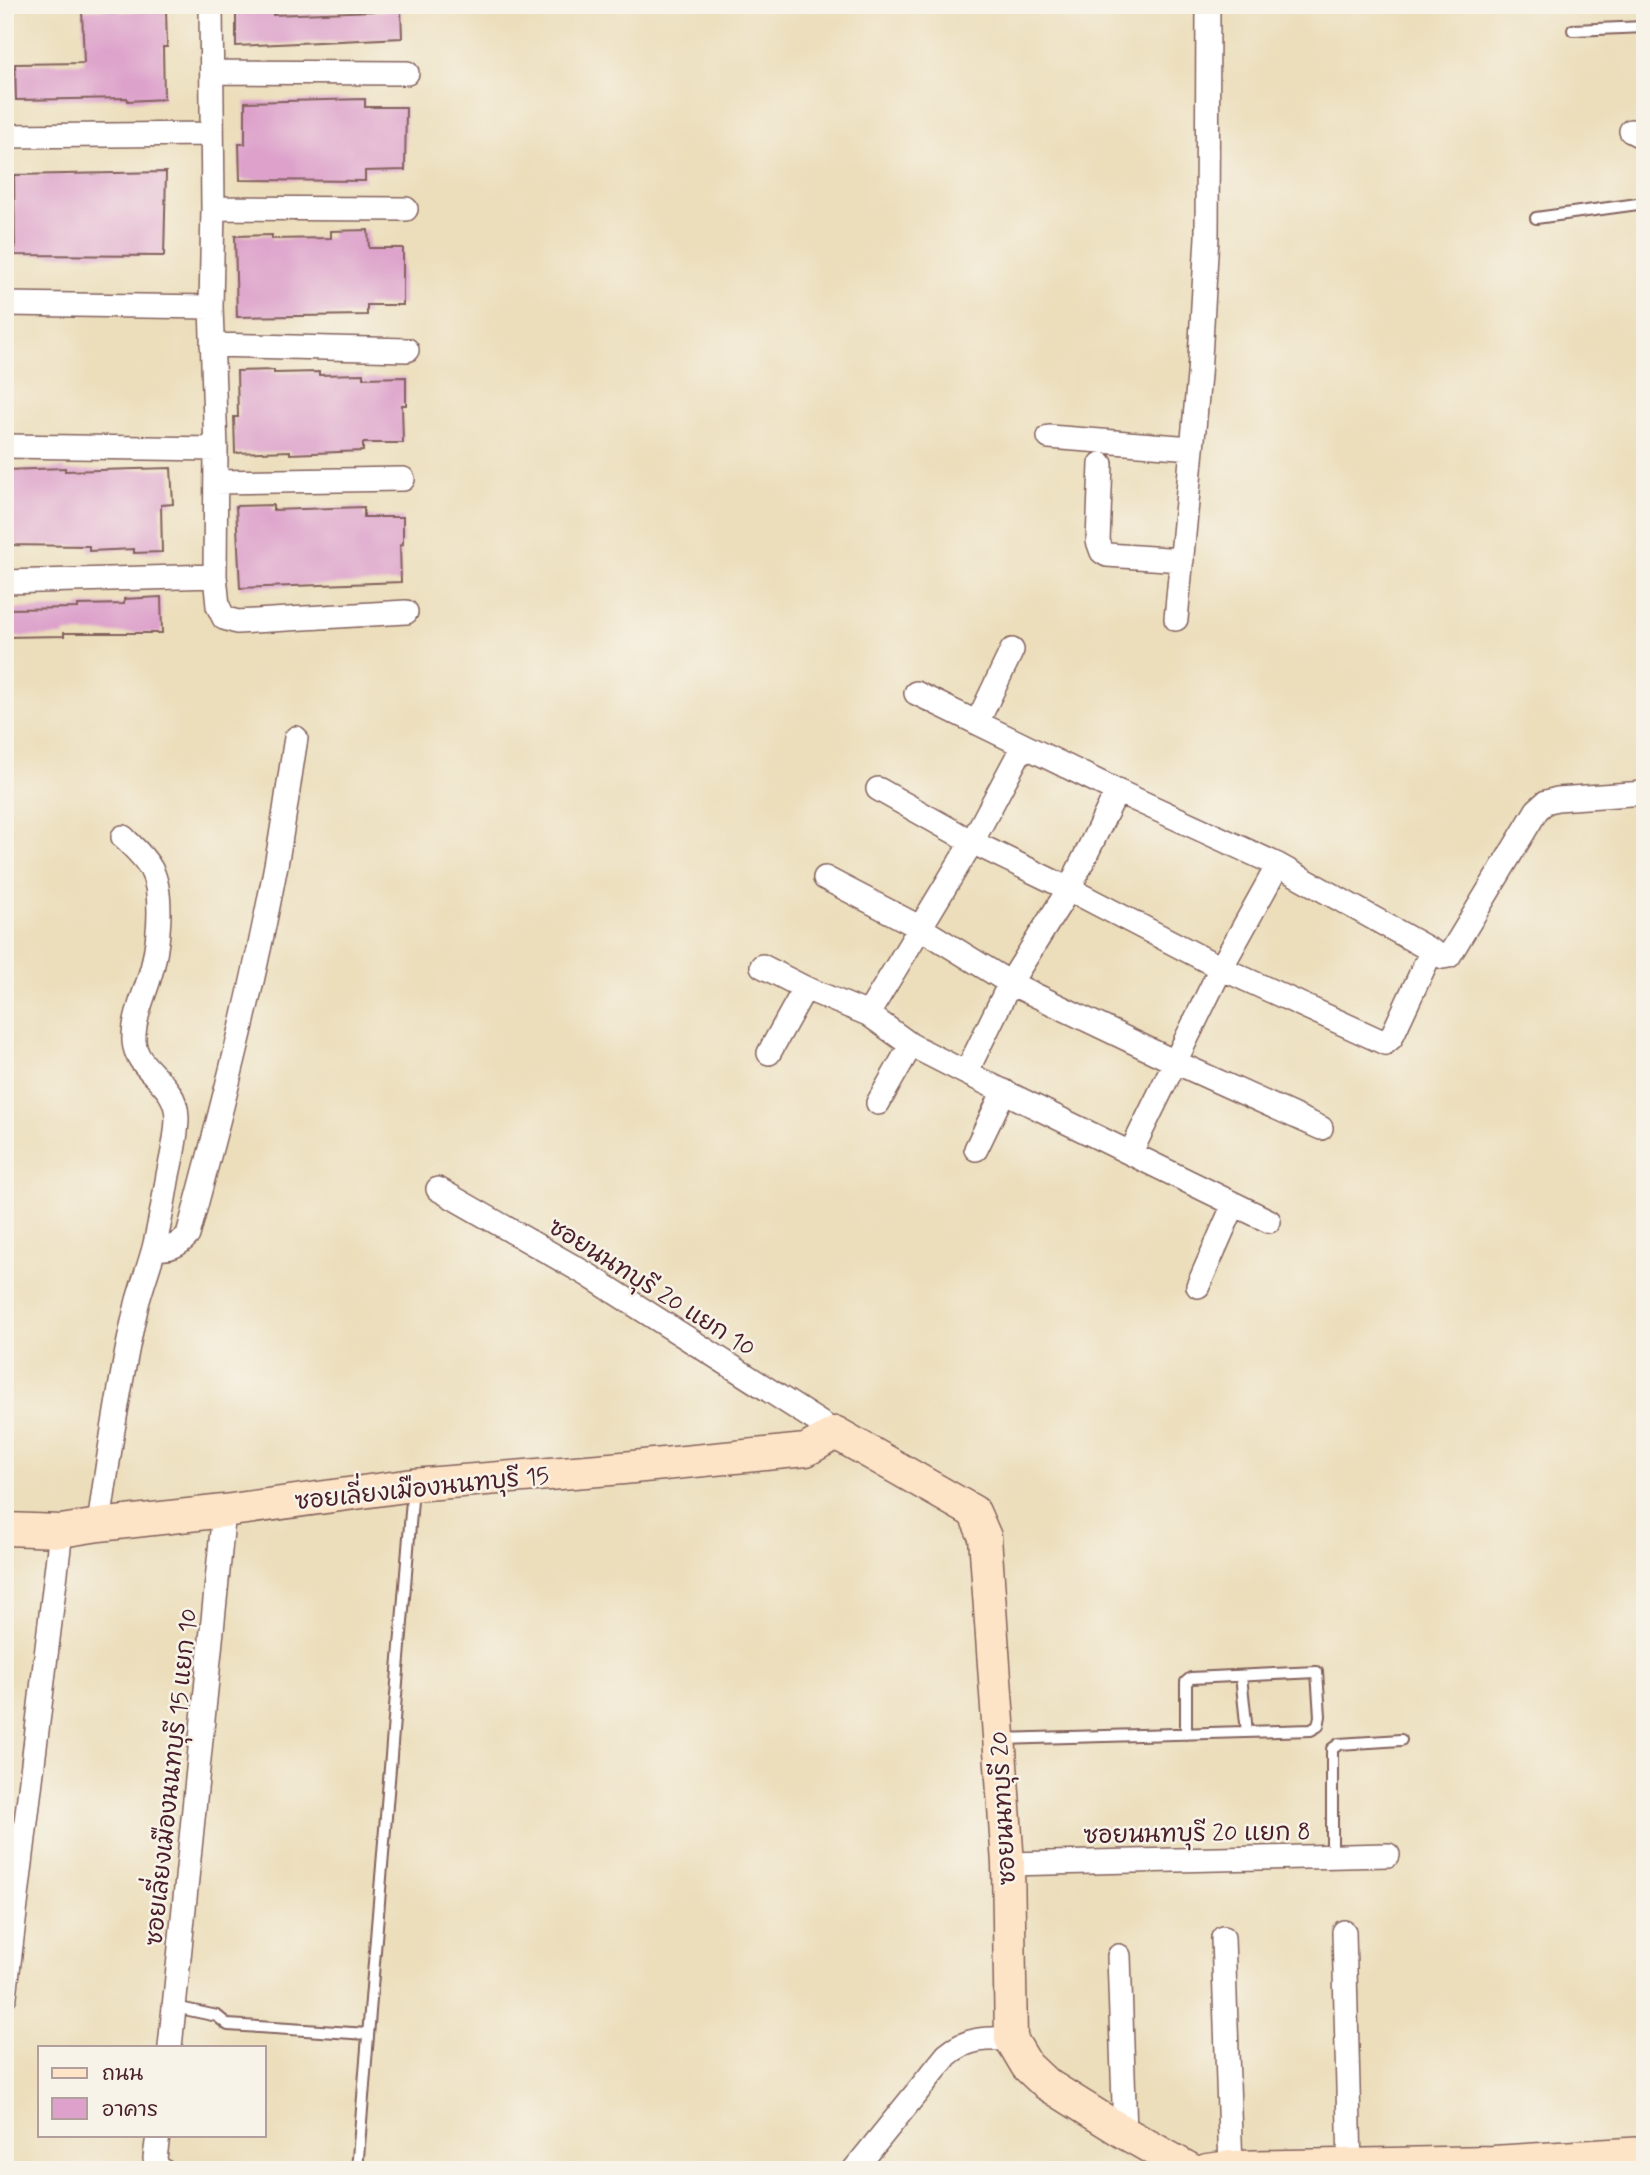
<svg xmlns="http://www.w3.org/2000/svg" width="1650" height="2175" font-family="Mynerve,'Playpen Sans Thai',sans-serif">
	<rect width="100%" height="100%" fill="#f7f3e8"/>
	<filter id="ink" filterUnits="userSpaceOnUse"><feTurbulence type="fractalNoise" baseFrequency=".0143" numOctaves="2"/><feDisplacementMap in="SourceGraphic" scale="14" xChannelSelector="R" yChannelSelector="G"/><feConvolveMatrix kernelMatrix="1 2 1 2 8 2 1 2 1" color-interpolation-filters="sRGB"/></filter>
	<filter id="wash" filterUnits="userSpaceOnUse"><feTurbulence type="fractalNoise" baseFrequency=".00686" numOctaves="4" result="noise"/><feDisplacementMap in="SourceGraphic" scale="28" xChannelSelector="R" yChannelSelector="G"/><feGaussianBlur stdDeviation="1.57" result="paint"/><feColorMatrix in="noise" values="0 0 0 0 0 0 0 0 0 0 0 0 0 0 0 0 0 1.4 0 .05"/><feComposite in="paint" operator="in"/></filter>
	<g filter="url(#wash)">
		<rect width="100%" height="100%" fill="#ecdebb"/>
		<g id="blocks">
			<path fill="#dda1cb" d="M119 8V12L166 10 167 47H163L164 99 128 101 127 98 16 100 15 64 84 63 82 10Z
				M273 9V15L401 10 402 38 236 46V10Z
				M365 99V107H406L405 170 365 171V181L240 180 239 144H245V102Z
				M166 172 164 256 15 255 14 175Z
				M368 230 369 248H403V305H367V315L237 317 235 236 272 235V239L331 238V231Z
				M274 370V373L319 372V375L363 374V378L406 377V405H402L403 443H363V451L290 454V451L235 453 234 417H238L237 371Z
				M65 468V471L171 468 173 504 161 505 162 552 134 553V549L89 551V546L5 545V470Z
				M273 505V510L364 507V517H403V544L400 545 401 582 240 588 236 506Z
				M161 597 162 633H64V636L5 637V609L78 608V605L124 604V599Z"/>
		</g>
	</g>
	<g filter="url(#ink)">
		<use href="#blocks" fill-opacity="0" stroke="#83625d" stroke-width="2"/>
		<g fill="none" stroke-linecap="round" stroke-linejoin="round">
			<g stroke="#83625d" stroke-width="14">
				<path id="lane" d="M1573 30 1645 27
					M1536 218 1645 203
					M1241 1676 1247 1732
					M1002 1739C1105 1736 1208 1733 1311 1730L1318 1726 1320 1716 1317 1672 1191 1678 1186 1682V1734
					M1332 1856V1749L1339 1744 1401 1740
					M175 2007 217 2016 228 2025 368 2034
					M357 2170 413 1488"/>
			</g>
			<g stroke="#83625d" stroke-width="26">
				<path id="street" d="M211 5 213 208 211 307 216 449 215 576 218 606 224 618 237 622 406 612
					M212 72 407 73
					M1631 131 1645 138
					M5 136 212 134
					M213 208 406 209
					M5 304 211 307
					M212 345 407 350
					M1049 437 1192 448
					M5 446 216 449
					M1101 464 1098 541 1102 552 1107 555 1182 560
					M216 482 403 479
					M5 582 215 576
					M1176 619 1199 375 1207 237 1208 5
					M916 693 1117 791 1278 865 1443 957 1449 956 1537 810 1546 802 1557 799 1645 793
					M977 723 1012 650
					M878 789 972 842 1069 889 1221 968 1385 1043 1391 1038 1431 952
					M825 878 919 927 1010 983 1175 1062 1321 1128
					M762 966 805 988 868 1014 911 1045 966 1073 1269 1221
					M868 1014 972 842 1023 746
					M769 1053 805 988
					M966 1073 1010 983 1069 889 1117 791
					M878 1103 911 1045
					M976 1149 1004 1091
					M1131 1152 1221 968 1278 865
					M438 1189 588 1275 836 1433
					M154 1248C169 1250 178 1246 188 1235 221 1113 253 989 276 865 284 823 289 780 296 738
					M1198 1286 1234 1204
					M99 1525C109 1451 120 1377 137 1304 142 1285 149 1267 154 1248 160 1224 164 1199 168 1175 172 1156 177 1137 177 1117 176 1080 136 1072 134 1041 133 1020 143 998 149 979 158 951 165 895 151 869 144 856 133 847 123 837
					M1008 1864 1388 1855
					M1344 1932 1350 2165
					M1223 1938 1231 2167
					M1119 1956 1125 2133
					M5 1996 61 1531
					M170 2047 224 1511
					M158 2135 155 2158 157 2167 162 2170
					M854 2170 947 2055C967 2038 986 2038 1011 2039"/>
			</g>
			<g stroke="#83625d" stroke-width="35">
				<path id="secondary" d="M5 1529 61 1531 99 1525 224 1511 413 1485 623 1468 806 1450 836 1433 974 1512 985 1537 1008 1864 1011 2039 1027 2066 1045 2083 1125 2133 1191 2170
					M1207 2170 1231 2167 1493 2162 1645 2153"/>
			</g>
			<use href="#lane" stroke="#fff" stroke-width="10"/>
			<use href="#street" stroke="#fff" stroke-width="23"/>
			<use href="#secondary" stroke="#fee4c6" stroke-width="32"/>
		</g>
	</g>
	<g text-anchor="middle" stroke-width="5" stroke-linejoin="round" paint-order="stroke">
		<g font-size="24" fill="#4a1f2b" stroke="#f7f3e8">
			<text transform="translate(652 1287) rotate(32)" y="8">ซอยนนทบุรี 20 แยก 10</text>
			<text transform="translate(422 1488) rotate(-6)" y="8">ซอยเลี่ยงเมืองนนทบุรี 15</text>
			<text transform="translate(171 1777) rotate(-84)" y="8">ซอยเลี่ยงเมืองนนทบุรี 15 แยก 10</text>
			<text transform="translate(1003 1808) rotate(-93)" y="8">ซอยนนทบุรี 20</text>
			<text transform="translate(1197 1833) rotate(-1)" y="8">ซอยนนทบุรี 20 แยก 8</text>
		</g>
	</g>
	<rect width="1650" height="2175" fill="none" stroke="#f7f3e8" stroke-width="28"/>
	<rect x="38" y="2046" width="228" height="91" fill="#f7f3e8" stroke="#b29e9c" stroke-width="2"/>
	<rect x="52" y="2068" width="35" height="10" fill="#fee4c6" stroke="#b29e9c" stroke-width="2"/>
	<text x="102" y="2080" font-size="21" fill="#4a1f2b">ถนน</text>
	<rect x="52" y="2098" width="35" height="21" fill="#dda1cb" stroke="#b29e9c" stroke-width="2"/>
	<text x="102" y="2116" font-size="21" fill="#4a1f2b">อาคาร</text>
</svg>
